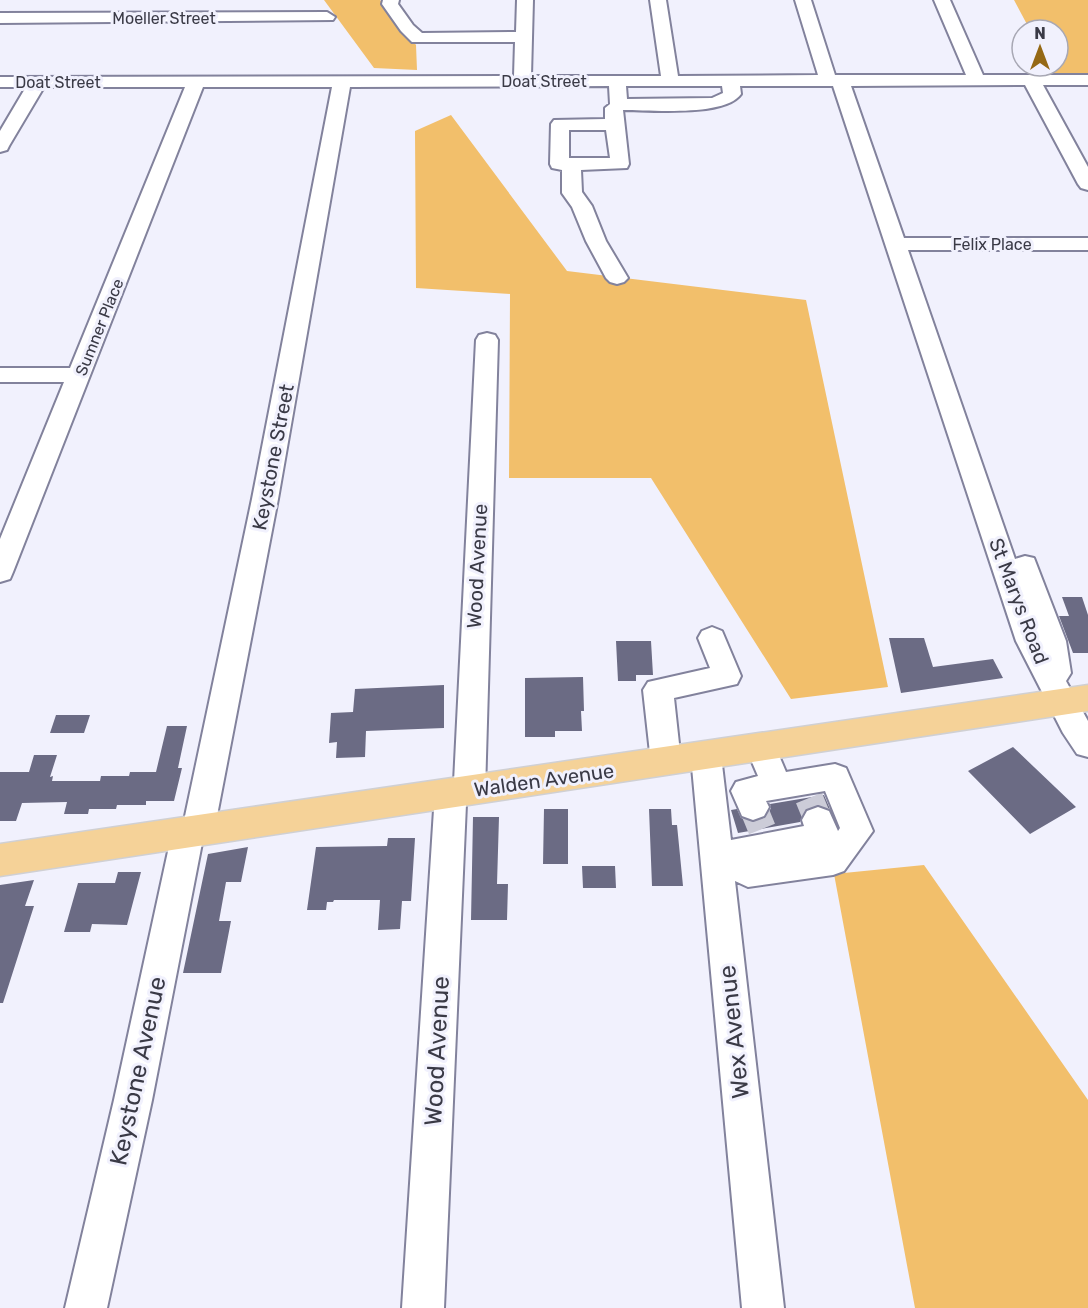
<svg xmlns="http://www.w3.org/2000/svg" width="1088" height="1308" font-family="Rubik,sans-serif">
	<rect width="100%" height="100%" fill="#f1f1fd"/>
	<path fill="#f2bf6b" d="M324 0H380L416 45 417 70 374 68Z
		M1014 0H1088V75H1054L1049 66H1058V30H1030Z
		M451 115 567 271 806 300 888 687 791 699 651 478H509L510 294 416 288 415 131Z
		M924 865 1088 1100V1308H915L834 874Z"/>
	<path fill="#6b6b84" d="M1062 597H1082L1088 615V653H1073L1059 616H1069Z
		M889 638H924L933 667 993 659 1003 678 901 693Z
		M616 641H651L653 675H636V681H618Z
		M583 677 584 711H581L582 731H555V737H525V678Z
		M444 685V728L366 731 365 757 336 758 337 742 329 743 331 713 353 712 355 689Z
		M56 715H90L84 733H50Z
		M167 726H187L178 768H182L174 801H146V805H117L116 809H89L88 814H64L67 802 22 803 16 821H0V772H29L34 755H57L50 777 53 776 52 781H100L101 776H129L130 772H156Z
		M1013 747 1076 807 1030 834 968 771Z
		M824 795 830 809 819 805 806 809 800 822 738 833 731 810 737 809 741 818 754 822 766 817 771 808 770 804Z
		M544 809H568V864H543Z
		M649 809H671L672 825H677L683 886H652Z
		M473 817H499L497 884H508L507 920H471Z
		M388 838H415L411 901H402L400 929 378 930 380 900H334L333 902H327L326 910H307L316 847 387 846Z
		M248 847 241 882H226L219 921H231L221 973H183L208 854Z
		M582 866H615L616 888H583Z
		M118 872H141L127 925 92 924 90 932H64L78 883H115Z
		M34 880 25 906H34L3 1003H0V885Z"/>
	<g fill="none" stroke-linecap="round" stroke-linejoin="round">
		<path stroke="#ccccd8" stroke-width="28" stroke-dasharray="28 14" stroke-linecap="butt" d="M809 798 818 820
			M753 807 762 829"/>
		<g stroke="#82829c" stroke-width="4">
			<path id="minor" d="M383 0H399L398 4 413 25 422 33 516 32 517 0H533L531 76H661L650 0H666L678 76 818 75 795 0H811L835 75H966L934 0H950L983 75H1088V85H1043L1088 167V190L1081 188 1078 184 1025 85 851 86 904 238H1088V250H908L1015 559 1025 556 1034 558 1066 641 1071 673 1066 681 1088 721V757L1077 754 1063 733 1016 641 833 86H740L741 94C725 117 650 110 623 110L629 164 627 168 581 170 582 192 592 206 606 241 628 278 624 282 617 284 610 282 606 278 586 241 572 207 562 193V170L552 168 550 164 551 124 554 120 605 119V108L610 104 609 86 350 87 278 499 214 831 209 841 202 843 152 1100 107 1308H65L114 1100 172 833 177 823 184 821 252 499 332 87H203L13 572 10 579 0 582V539L64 382H0V368H70L185 87H44L9 146 7 150 0 152V131L26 87H0V77L514 76 515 42H412L401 31 382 4ZM626 86H722L723 93 712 98 627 99ZM569 130H606L610 158H569Z
				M327 12 335 17 333 20 0 23V13Z
				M487 333 495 335 498 340 485 792 480 801 466 804 444 1308H402L435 794 440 785 454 782 476 340 479 335Z
				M712 627 722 631 741 676 737 684 674 698 681 762 677 771 666 774 655 771 651 762 643 690 648 682 710 668 698 638 702 631Z
				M761 736 772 739 786 772 835 764 846 768 873 831 844 871 833 875 748 887 735 881 784 1308H742L691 756 695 747 706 744 717 747 721 756 731 840 804 826 802 820 807 811 818 807 829 811 838 831 840 828 825 791 766 801 769 807 764 816 753 820 742 816 731 791 736 782 758 776 746 748 750 739Z"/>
		</g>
		<g stroke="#d0d0d3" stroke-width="3">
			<path id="major" d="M1088 685V711L0 876V844Z"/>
		</g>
		<use href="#minor" fill="#fff" fill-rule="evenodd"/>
		<use href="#major" fill="#f5d298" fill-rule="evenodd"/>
	</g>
	<g text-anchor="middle" stroke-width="6" stroke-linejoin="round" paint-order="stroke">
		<g font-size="16" fill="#3a3a46" stroke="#f1f1fd">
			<text x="164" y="24">Moeller Street</text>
			<text x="544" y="87">Doat Street</text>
			<text x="58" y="88">Doat Street</text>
			<text x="992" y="250">Felix Place</text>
			<text transform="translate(99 327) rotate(-68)" y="6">Sumner Place</text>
		</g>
		<g font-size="20" fill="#3a3a46" stroke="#f1f1fd">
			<text transform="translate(273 457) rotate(-79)" y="7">Keystone Street</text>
			<text transform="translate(477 566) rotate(-87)" y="7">Wood Avenue</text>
			<text transform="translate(1019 601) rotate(69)" y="7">St Marys Road</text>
			<text transform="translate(544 780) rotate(-8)" y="7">Walden Avenue</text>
		</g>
		<g font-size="24" fill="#3a3a46" stroke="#f1f1fd">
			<text transform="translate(734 1032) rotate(-96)" y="8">Wex Avenue</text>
			<text transform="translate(437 1051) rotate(-87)" y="8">Wood Avenue</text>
			<text transform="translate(138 1071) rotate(-78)" y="8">Keystone Avenue</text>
		</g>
	</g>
	<g transform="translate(1040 48)"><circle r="28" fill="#f1f1fd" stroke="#a8a8b4" stroke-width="1.5"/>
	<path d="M0-4.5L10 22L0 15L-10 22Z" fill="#956915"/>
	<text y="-9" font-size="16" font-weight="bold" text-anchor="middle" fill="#3a3a46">N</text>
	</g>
</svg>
